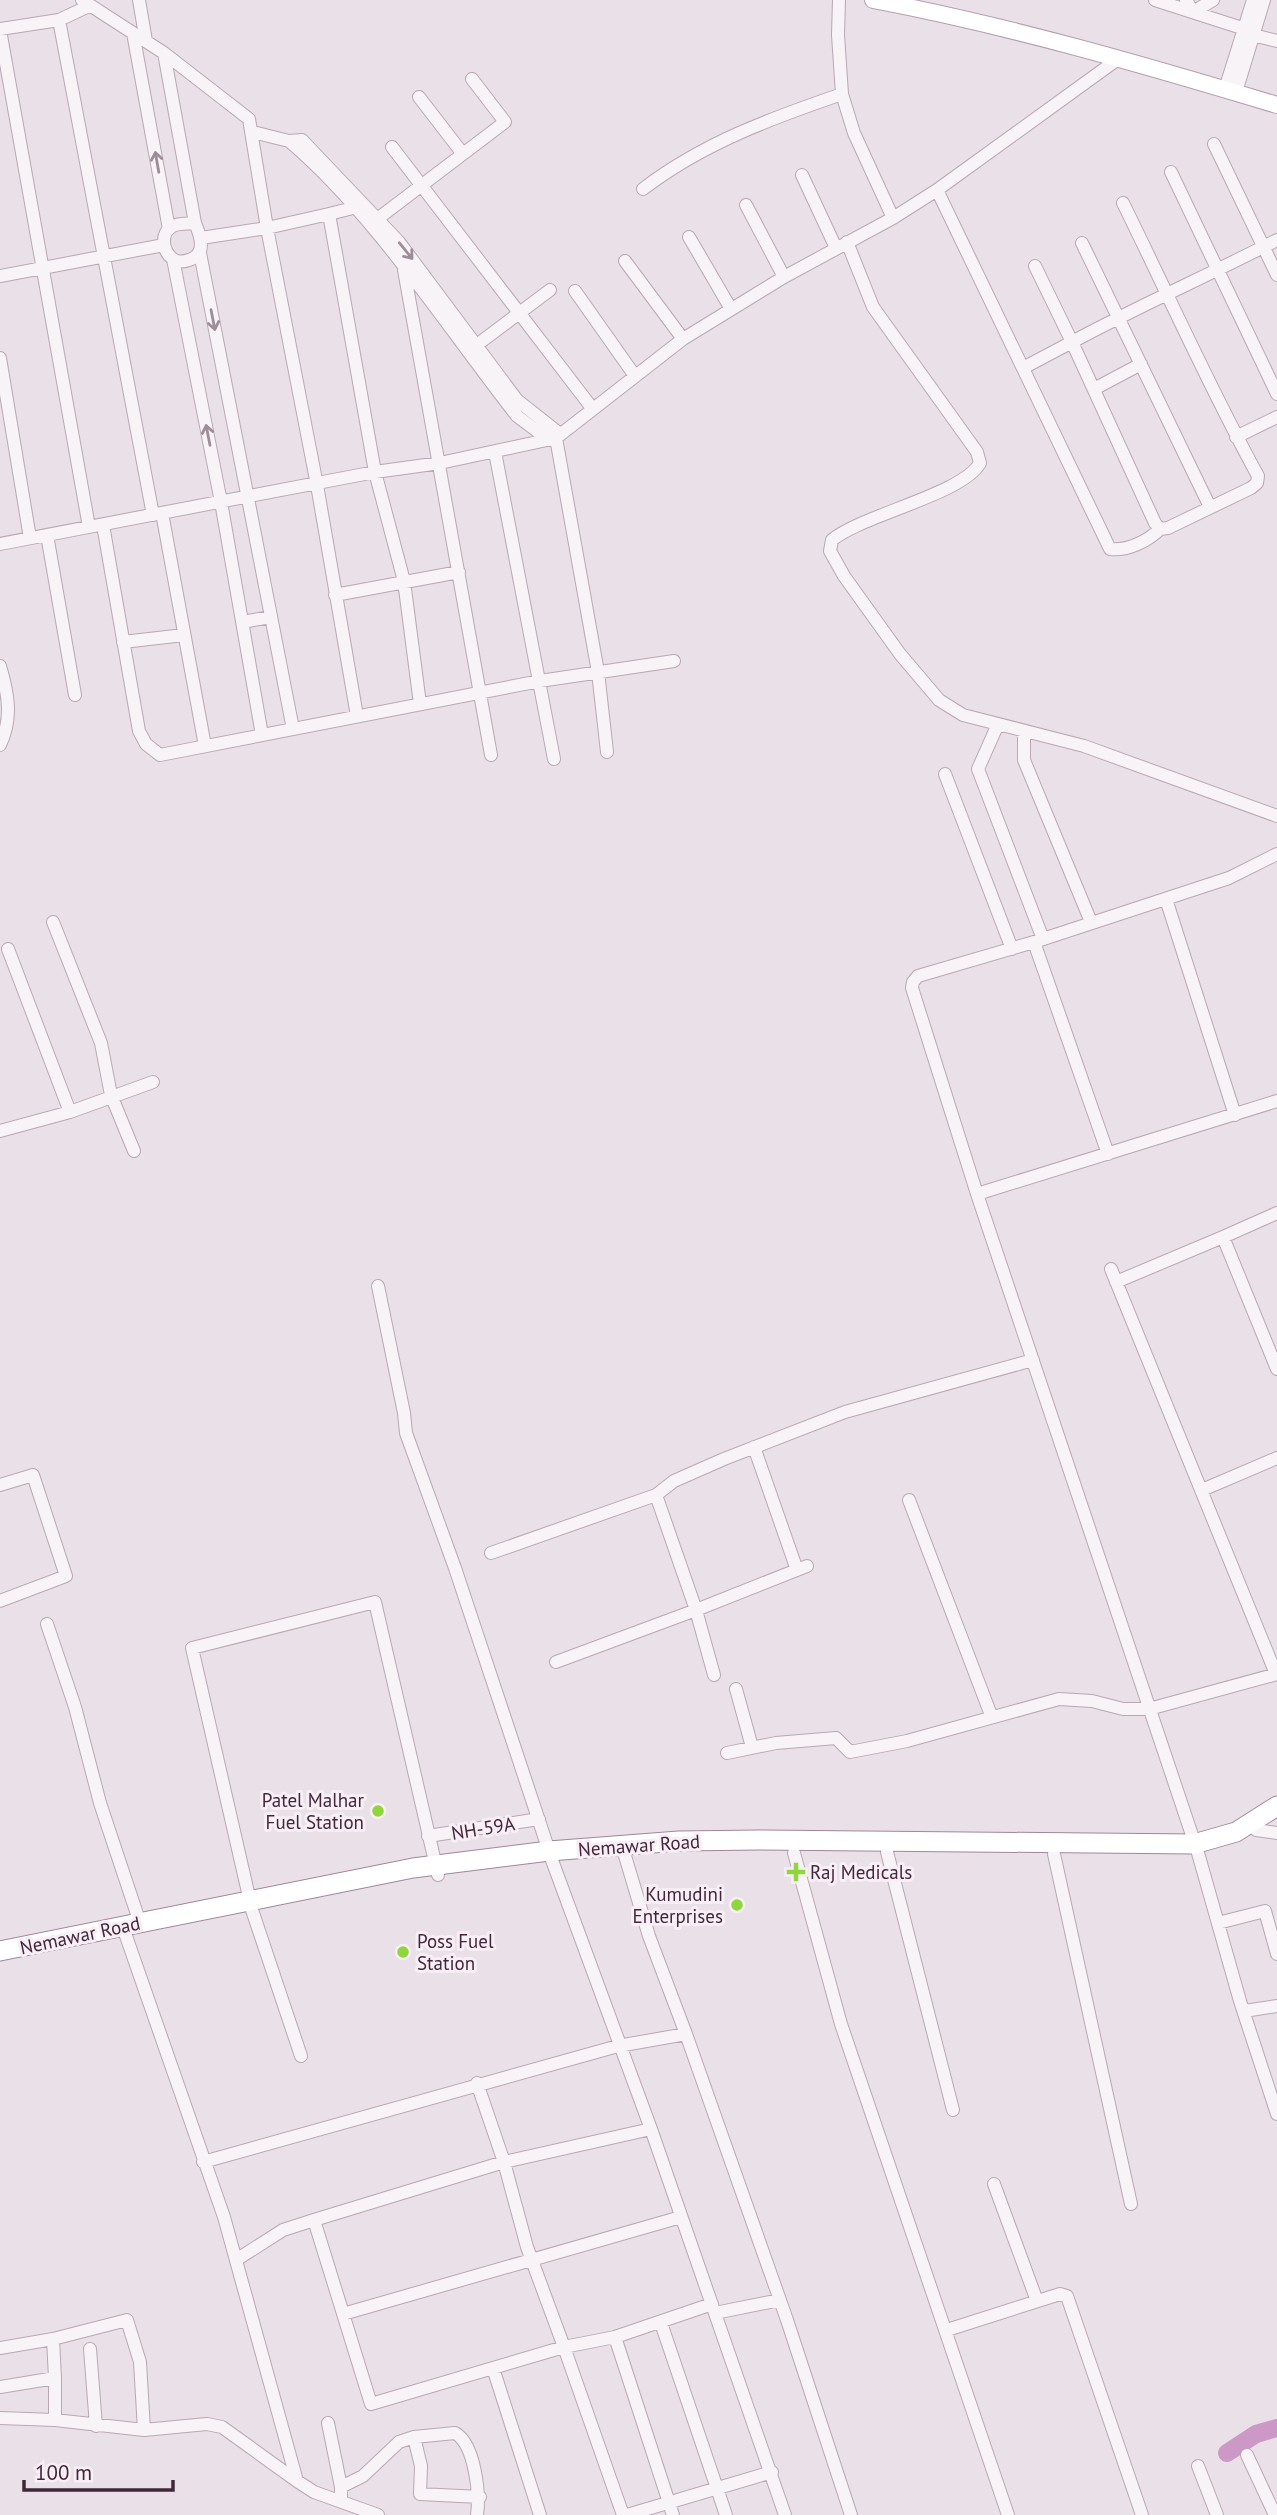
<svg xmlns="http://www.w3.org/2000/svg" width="1277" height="2515" font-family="'PT Sans',sans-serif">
	<rect width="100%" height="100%" fill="#eae0e7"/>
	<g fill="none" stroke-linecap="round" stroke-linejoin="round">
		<path stroke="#cc98c5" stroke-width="18" d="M1227 2453 1256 2434 1277 2428"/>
		<g stroke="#b8a8b3" stroke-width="14">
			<path id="minor" d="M82 0 164 53 249 119 267 228 201 238
				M139 0 146 41
				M839 0 838 35 842 94
				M1155 0 1245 29
				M1186 0 1193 12 1213 0
				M89 6 59 20 153 515
				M0 29 59 20
				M0 30 89 527
				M133 33 169 229
				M1253 35 1277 41
				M164 53 195 223C201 237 207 254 189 260 183 262 177 262 173 259 162 251 160 232 173 226 179 223 188 224 195 223
				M1225 89 1253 0
				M1236 92 1264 0
				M419 97 463 154
				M253 132 289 141 302 140 399 242 517 400 560 434
				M289 141C375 214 447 327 517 416L537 431 556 438 598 672 607 752
				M1214 144 1277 275
				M392 147 592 408
				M1171 172 1277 394
				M802 175 836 248
				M643 189C703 143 772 118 842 94L854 133 893 218
				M937 190 1110 549C1128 551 1148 541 1160 529
				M1123 203C1168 294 1209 387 1258 476L1257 483 1251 488 1168 528 1160 529 1155 523 1072 342C1139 306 1209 275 1277 240
				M746 205 784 277
				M353 208 329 214 375 472 404 581 420 704
				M329 214 267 228 317 485 357 716
				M372 223 505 122 472 79
				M689 237 731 309
				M847 242 873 307 977 452 980 463C963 494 862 515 832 540L830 551 844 576 900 654 939 700 963 715 1084 746 1277 816
				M1082 243 1210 507
				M200 253 293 729
				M173 259 221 502 262 735
				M404 270 491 755
				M0 276 164 245
				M575 291 635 376
				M683 339 784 277 893 218 937 190 1118 59
				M470 350 550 290
				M0 358 30 538
				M1023 368 1072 342 1035 266
				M1094 389 1141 364
				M1236 437 1277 417
				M495 452 554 759
				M162 513 205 746
				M103 525 139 731 146 744 160 755 540 681 674 661
				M47 535 75 695
				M0 544 375 472 440 463 556 438 683 339 625 261
				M335 595 459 572
				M242 622 271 617
				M123 642 184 635
				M0 666C8 693 13 718 0 745
				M998 724 978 769 1043 939
				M1024 731V760L1091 922
				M945 774 1012 949
				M1277 854 1229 878 1034 942 918 976 913 982 912 988 977 1194 1198 1853 1240 2001 1277 2114
				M1166 899 1235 1115
				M53 922 101 1043 111 1095 134 1151
				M1034 942 1108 1154
				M8 949 70 1112
				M0 1131 70 1112 153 1082
				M977 1194 1277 1101
				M1277 1213 1223 1237 1277 1369
				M1111 1269 1276 1674
				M1116 1282 1223 1237
				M378 1286 404 1413 406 1433 455 1568 553 1863 651 2129 785 2515
				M754 1447 797 1570
				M0 1485 33 1475 66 1576 0 1601
				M1202 1490 1277 1458
				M909 1500 991 1715
				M491 1553 656 1495
				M807 1566 696 1610 656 1495 674 1481 724 1459 845 1412 1033 1360
				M47 1624 75 1707 100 1803 140 1923
				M556 1662 696 1610 714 1675
				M736 1689 752 1747
				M727 1753 776 1743 836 1738 850 1752 907 1741 1059 1699 1092 1701 1123 1709H1149L1277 1674
				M1256 1830 1277 1833
				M428 1836 539 1819
				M887 1852 953 2110
				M794 1853 841 2024 1008 2515
				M1054 1854 1131 2204
				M625 1856 649 1936 686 2034
				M1218 1923 1265 1911 1277 1954
				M126 1936 224 2217 297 2481 314 2492 378 2515
				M1244 2011 1277 2006
				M301 2056 252 1910 192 1648 375 1602 438 1875
				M203 2162 618 2046 686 2034 787 2320 851 2515
				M994 2184 1037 2301
				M314 2220 371 2404 564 2347 527 2247 504 2162 477 2083
				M236 2260 283 2230 314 2220 504 2162 651 2129
				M715 2313 780 2300
				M343 2314 681 2217
				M661 2323 726 2515
				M947 2330 1060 2294 1067 2296 1142 2515
				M615 2337 673 2515
				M0 2348 53 2339 127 2320 140 2362 144 2430
				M90 2349 96 2426
				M493 2368 540 2515
				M0 2387 55 2378 53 2339
				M0 2418 55 2420 144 2430 207 2424 222 2427 297 2481
				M55 2420V2378
				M328 2423 341 2487
				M414 2437 421 2466 420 2494 480 2497
				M1247 2455 1275 2515
				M1198 2466 1217 2515
				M341 2500V2487L363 2476 399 2442 414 2437 455 2433C475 2444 480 2494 477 2515
				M623 2515 564 2347 615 2337 712 2304
				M627 2515 772 2472"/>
		</g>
		<g stroke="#b69eb1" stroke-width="18">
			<path id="major" d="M873 0C1010 26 1144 65 1277 105"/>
		</g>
		<g stroke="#a1869b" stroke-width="21">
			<path id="highway" d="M0 1951 413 1868 549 1851 679 1841 759 1840 1194 1844 1236 1832 1277 1806"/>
		</g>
		<use href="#minor" stroke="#f8f3f6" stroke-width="12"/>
		<use href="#major" stroke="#fff" stroke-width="16"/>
		<use href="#highway" stroke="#fff" stroke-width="19"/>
	</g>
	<defs><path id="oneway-shaft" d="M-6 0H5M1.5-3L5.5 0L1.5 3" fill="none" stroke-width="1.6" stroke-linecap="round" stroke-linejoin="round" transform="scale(1.75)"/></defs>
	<g stroke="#9d8d98">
		<use href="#oneway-shaft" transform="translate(157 162) rotate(-100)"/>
		<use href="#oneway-shaft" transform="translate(406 251) rotate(51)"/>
		<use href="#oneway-shaft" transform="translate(213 320) rotate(79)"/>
		<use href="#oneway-shaft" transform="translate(208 435) rotate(-101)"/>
	</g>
	<g fill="#8fd63d" stroke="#f7eff5" stroke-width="2.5">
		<circle cx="378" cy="1811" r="7"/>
		<path d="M792.5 1861.5h7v7h7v7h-7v7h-7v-7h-7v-7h7z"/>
		<circle cx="737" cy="1905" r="7"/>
		<circle cx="403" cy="1952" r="7"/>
	</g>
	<g text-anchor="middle" stroke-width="6" stroke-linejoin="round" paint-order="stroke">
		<g font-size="19" fill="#42273b" stroke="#f7eff5" text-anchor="end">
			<text x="364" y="1807">Patel Malhar<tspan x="364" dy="22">Fuel Station</tspan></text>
			<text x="810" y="1879" text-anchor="start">Raj Medicals</text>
			<text x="723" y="1901">Kumudini<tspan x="723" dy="22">Enterprises</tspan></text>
			<text x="417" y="1948" text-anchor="start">Poss Fuel<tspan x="417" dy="22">Station</tspan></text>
		</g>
		<g font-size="19" fill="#42273b" stroke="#f7eff5">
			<text transform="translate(483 1828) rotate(-9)" y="7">NH-59A</text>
			<text transform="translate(639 1845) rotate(-4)" y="7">Nemawar Road</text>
			<text transform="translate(80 1935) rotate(-12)" y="7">Nemawar Road</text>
		</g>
	</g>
	<path d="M24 2480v10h149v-10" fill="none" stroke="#42273b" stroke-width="3.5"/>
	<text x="35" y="2480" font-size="21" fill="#42273b" stroke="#f7eff5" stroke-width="5" paint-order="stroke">100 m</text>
</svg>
